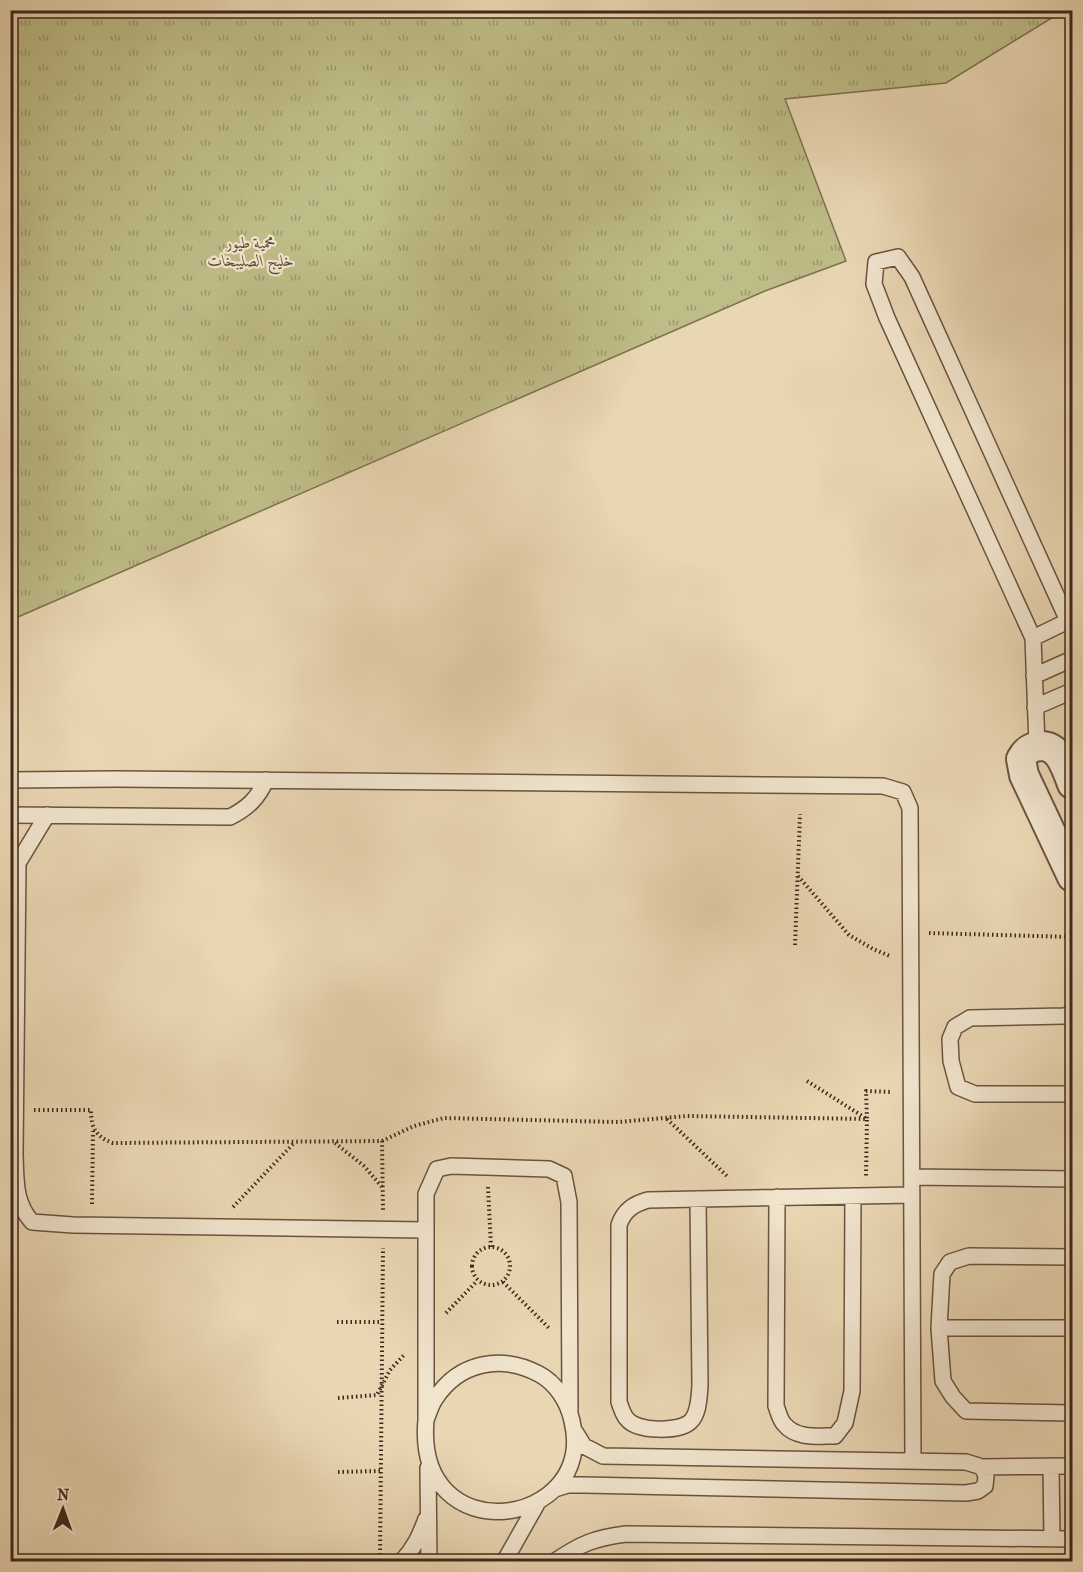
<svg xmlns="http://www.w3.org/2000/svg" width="1083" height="1572" font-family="'IM FELL French Canon',Amiri,serif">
	<defs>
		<pattern id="park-tufts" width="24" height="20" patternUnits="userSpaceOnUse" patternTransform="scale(1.5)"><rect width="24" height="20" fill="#bebc87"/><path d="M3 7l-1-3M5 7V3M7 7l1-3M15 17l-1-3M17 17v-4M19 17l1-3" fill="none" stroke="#9c996e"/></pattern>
	</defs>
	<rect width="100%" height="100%" fill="#e9d6b2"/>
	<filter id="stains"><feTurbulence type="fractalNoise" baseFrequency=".00333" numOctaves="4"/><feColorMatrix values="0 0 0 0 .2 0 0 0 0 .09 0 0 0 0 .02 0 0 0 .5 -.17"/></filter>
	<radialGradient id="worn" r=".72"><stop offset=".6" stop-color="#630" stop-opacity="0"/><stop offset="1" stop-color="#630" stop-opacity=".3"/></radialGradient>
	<path fill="url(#park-tufts)" stroke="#7e7250" stroke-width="1.5" d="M11 10H1063V11L946 83 785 99 846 261 765 291 11 620Z"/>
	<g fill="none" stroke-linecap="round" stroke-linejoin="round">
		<g stroke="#6a5340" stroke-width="18">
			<path id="service" d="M1033 638 1072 619
				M1034 676 1072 659
				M1035 707 1072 691
				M1037 746 1033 638 887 318 874 284 876 262 898 257 912 277 1068 621
				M10 780 116 779 883 786 903 792 910 808 913 1461
				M10 815 230 817C248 808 258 798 266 780
				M47 815 18 863 15 1153C16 1179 14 1202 32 1222L73 1225 425 1230
				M1072 1013 1065 1016 970 1018 955 1027 950 1039 951 1061 958 1087 975 1094H1072
				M912 1177 1072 1179
				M777 1197 776 1406C778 1411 780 1420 784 1424 796 1439 818 1436 835 1436L845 1423 852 1391 853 1196
				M698 1199 700 1386C699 1397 699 1414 690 1422 678 1432 637 1432 627 1419 623 1415 621 1407 619 1402V1225C624 1210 634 1204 648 1200L912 1195
				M1072 1257 969 1256 950 1262 942 1274 939 1328 943 1381 953 1397 966 1411 1072 1413
				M939 1328H1072
				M426 1420C429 1413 431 1405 435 1399 459 1362 501 1354 539 1374 556 1383 568 1402 572 1421 598 1528 414 1555 426 1420V1194L437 1169 451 1166 549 1169 564 1176 569 1202 570 1410
				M1051 1466 1052 1539
				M982 1467 1072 1466
				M428 1468 429 1562
				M555 1489 568 1485H583L966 1493 978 1491 985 1486 986 1476 982 1467 966 1462 603 1456 584 1446 574 1430
				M401 1562C414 1549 420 1535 426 1519
				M504 1562 538 1502
				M554 1562C580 1544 594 1538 626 1534L1072 1539"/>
		</g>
		<g stroke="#6a5340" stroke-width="32">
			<path id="minor" d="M1072 784C1066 769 1060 745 1040 746 1031 747 1026 750 1021 759L1024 775 1072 877"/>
		</g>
		<path stroke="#3f271a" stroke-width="4" stroke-dasharray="1.5 3" stroke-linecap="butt" d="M798 876 849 935 873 949 890 956
			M929 933 1072 937
			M795 945 800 814
			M807 1081 867 1119 866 1177
			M34 1110H91C91 1128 96 1137 113 1143L382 1141 383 1211
			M667 1119 729 1178
			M382 1141 414 1126 444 1118 618 1122 687 1116 867 1119 866 1091 892 1092
			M335 1143 364 1166 382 1187
			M488 1187 491 1247
			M92 1204 93 1131
			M233 1207 294 1143
			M472 1266a19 19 0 1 1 38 0a19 19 0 1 1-38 0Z
			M503 1282 549 1328
			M446 1313 477 1281
			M337 1322H382
			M338 1398 377 1395 390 1370 405 1354
			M338 1472 380 1471
			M380 1559 383 1248"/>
		<use href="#service" stroke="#f1e4cd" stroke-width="15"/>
		<use href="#minor" stroke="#f1e4cd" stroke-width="28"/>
	</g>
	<g text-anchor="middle" stroke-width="4.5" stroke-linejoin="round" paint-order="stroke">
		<g font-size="16" font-style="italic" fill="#5f4c35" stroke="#f1e4cd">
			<text x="251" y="248">محمية طيور<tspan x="251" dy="18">خليج الصليبخات</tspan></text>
		</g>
	</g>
	<rect width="1083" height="1572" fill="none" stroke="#e9d6b2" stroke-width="36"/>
	<rect x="12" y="12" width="1059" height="1548" fill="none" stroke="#3f271a" stroke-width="3"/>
	<rect x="18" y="18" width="1047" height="1536" fill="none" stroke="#3f271a" stroke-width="1.5"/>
	<g transform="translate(63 1509) rotate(1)" stroke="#f1e4cd" stroke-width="4.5" paint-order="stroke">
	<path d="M0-4.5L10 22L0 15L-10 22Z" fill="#3f271a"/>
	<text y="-9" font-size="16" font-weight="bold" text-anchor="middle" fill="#3f271a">N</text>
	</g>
	<rect width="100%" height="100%" filter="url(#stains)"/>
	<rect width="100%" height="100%" fill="url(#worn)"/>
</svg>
